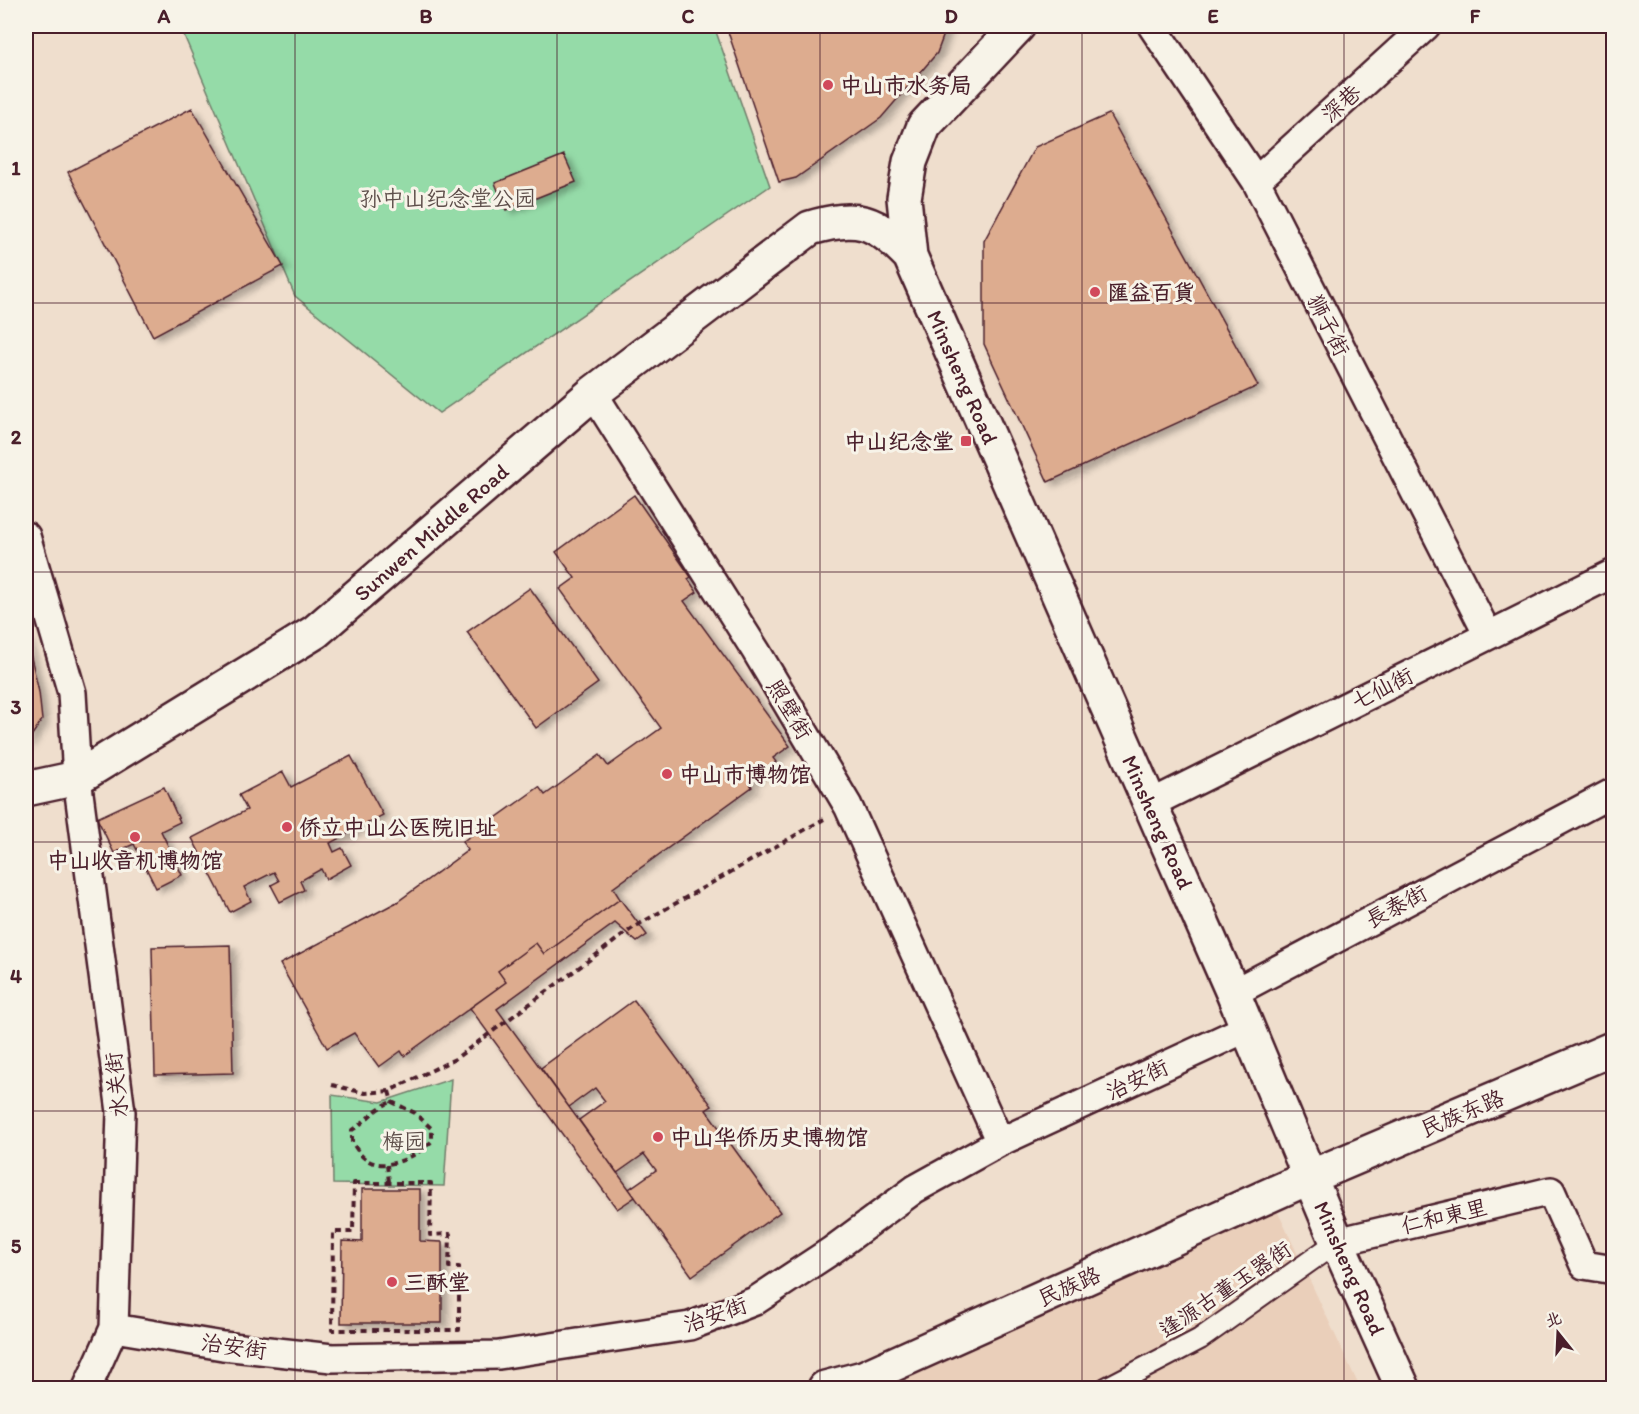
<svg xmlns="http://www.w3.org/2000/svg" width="1639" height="1414" font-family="Itim,'LXGW WenKai TC',sans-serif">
	<defs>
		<filter id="shadow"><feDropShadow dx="6" dy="4" stdDeviation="3" flood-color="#0004"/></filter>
	</defs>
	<rect width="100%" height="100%" fill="#efdecd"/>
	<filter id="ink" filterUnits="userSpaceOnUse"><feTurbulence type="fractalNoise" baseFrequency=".0167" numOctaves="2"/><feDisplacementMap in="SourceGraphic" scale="12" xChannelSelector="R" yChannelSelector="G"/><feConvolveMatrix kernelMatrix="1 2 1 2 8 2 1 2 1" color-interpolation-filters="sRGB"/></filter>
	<g filter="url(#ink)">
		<path fill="#eacfba" d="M1277 1210 1360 1388H866Z"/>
		<path fill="#95dba8" stroke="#707d6a" stroke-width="1.5" d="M180 26H714L770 186 439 413 295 296Z
			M451 1079 444 1186 333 1184 332 1095 381 1102Z"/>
		<path fill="#ddac8f" stroke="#4a1f2b" stroke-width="1.5" filter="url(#shadow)" d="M726 26H947L937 53 881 118 796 178 779 182Z
			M192 108 283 266 153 336 68 172Z
			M1109 114 1258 386 1048 482 984 344V241L1035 147Z
			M564 155 576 182 506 210 495 183Z
			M634 495 691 577 688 579 697 592 684 601 790 746 773 758 776 762 749 782 752 787 613 888 620 899 544 954 536 943 498 971 506 982 404 1056 401 1051 379 1067 354 1033 327 1048 280 964 397 902 468 850 462 842 539 787 545 795 600 755 608 766 661 728 560 589 575 578 556 552Z
			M530 588 598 683 536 728 467 632Z
			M26 635 39 692 42 720 26 744Z
			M351 756 383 815 330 843 334 852 342 848 351 865 326 879 321 869 300 881 304 890 280 902 271 885 279 881 274 872 244 887 251 901 230 912 192 838 247 810 239 795 283 772 291 787Z
			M164 787 180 822 161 831 182 875 156 888 134 844 114 853 97 818Z
			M620 899 647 935 637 942 615 923 497 1009 635 1197 617 1209 470 1008 506 982 498 971 536 943 544 954Z
			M230 945 233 1073 155 1075 152 947Z
			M634 1000 712 1106 706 1110 780 1212 692 1276 629 1189 656 1170 644 1154 617 1173 579 1120 605 1101 595 1088 569 1107 541 1068Z
			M362 1189H420V1241L442 1242V1323H341L342 1241 362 1242Z"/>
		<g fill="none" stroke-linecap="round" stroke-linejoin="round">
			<g stroke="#4a1f2b" stroke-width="24">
				<path id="pedestrian" d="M1106 1388 1200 1339 1337 1242"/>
			</g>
			<g stroke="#4a1f2b" stroke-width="32">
				<path id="minor" d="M1152 26 1256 181 1488 635
					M1256 181 1426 26
					M593 393 756 651 848 806 1000 1142
					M26 536 72 693 77 778 121 1112 114 1328 87 1388
					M1150 804 1614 573
					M1233 993 1614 792
					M1337 1242 1551 1191 1584 1265 1614 1270
					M114 1328 223 1346 332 1358 499 1355 690 1326 755 1301 831 1251 915 1189 1000 1142 1247 1028"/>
			</g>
			<g stroke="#4a1f2b" stroke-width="38">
				<path id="tertiary" d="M1018 26 924 126 910 162 904 198 910 256 1233 993 1337 1242 1403 1388
					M26 789 77 778 315 632 593 393 810 228C857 214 875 220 910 256
					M825 1388 863 1378 1310 1177 1614 1048"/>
			</g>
			<path stroke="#4a1f2b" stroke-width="4" stroke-dasharray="6 4.5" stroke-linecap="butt" d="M332 1085 365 1093 389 1091 455 1059 634 927 824 819
				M389 1091 392 1102 415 1113 432 1129V1141C417 1156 383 1175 363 1157 359 1153 355 1147 352 1142V1130C368 1120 374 1108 392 1102
				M387 1165 389 1182
				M354 1183H431L430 1235 450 1234 449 1267H459V1330H332L333 1232H353Z"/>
			<use href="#pedestrian" stroke="#f7f3e8" stroke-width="20"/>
			<use href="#minor" stroke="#f7f3e8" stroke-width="27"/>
			<use href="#tertiary" stroke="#f7f3e8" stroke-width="33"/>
		</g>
	</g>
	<path fill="none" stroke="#4a1f2b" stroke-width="1.5" stroke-opacity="0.55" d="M295 26V1388M557 26V1388M820 26V1388M1082 26V1388M1344 26V1388M26 303H1614M26 572H1614M26 842H1614M26 1111H1614"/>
	<g fill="#d1495b" stroke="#f7f3e8" stroke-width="2">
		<circle cx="828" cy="85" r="6"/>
		<circle cx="1095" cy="292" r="6"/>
		<rect x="960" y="435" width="12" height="12" rx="3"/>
		<circle cx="667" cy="774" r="6"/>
		<circle cx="287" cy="827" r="6"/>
		<circle cx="135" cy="837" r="6"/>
		<circle cx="658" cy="1137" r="6"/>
		<circle cx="392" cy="1282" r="6"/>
	</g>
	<g text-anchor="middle" stroke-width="6" stroke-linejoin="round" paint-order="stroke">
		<g font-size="22" font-weight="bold" fill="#4a1f2b" stroke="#f7f3e8" text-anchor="start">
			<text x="840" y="93">中山市水务局</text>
			<text x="1107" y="300">匯益百貨</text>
			<text x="954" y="449" text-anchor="end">中山纪念堂</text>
			<text x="679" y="782">中山市博物馆</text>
			<text x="299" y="835">侨立中山公医院旧址</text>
			<text x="135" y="868" text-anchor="middle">中山收音机博物馆</text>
			<text x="670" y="1145">中山华侨历史博物馆</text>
			<text x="404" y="1290">三酥堂</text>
		</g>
		<g font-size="22" fill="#4a1f2b" stroke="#f7f3e8">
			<text transform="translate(1341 103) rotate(-42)" y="8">深巷</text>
			<text transform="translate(1329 325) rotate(63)" y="8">狮子街</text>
			<text transform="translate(963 377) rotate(66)" y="8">Minsheng Road</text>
			<text transform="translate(431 532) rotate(-41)" y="8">Sunwen Middle Road</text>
			<text transform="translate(1382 688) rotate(-27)" y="8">七仙街</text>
			<text transform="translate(790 709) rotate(59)" y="8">照壁街</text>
			<text transform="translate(1158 822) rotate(66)" y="8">Minsheng Road</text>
			<text transform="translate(1396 906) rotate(-28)" y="8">長泰街</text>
			<text transform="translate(1137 1079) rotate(-25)" y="8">治安街</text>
			<text transform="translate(116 1085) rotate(-96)" y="8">水关街</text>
			<text transform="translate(1462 1113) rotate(-23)" y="8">民族东路</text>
			<text transform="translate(1444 1216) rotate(-13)" y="8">仁和東里</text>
			<text transform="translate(1350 1268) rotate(66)" y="8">Minsheng Road</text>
			<text transform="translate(1069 1286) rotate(-24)" y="8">民族路</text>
			<text transform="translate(1225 1289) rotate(-34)" y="8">逢源古董玉器街</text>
			<text transform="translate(715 1314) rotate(-19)" y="8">治安街</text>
			<text transform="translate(234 1346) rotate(8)" y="8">治安街</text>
		</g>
		<g font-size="22" fill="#5d4e4a" stroke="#f7f3e8">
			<text x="448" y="206">孙中山纪念堂公园</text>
			<text x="404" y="1149">梅园</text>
		</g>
	</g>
	<rect width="1639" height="1414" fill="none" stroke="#f7f3e8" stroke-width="66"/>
	<g transform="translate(1558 1333) rotate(342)" stroke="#f7f3e8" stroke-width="4.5" paint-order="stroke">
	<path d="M0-4.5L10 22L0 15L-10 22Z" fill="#4a1f2b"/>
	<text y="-9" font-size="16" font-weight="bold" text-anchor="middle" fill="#4a1f2b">北</text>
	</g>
	<rect x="33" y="33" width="1573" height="1348" fill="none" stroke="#4a1f2b" stroke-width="2"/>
	<g font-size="20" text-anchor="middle" font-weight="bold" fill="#4a1f2b">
		<text x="164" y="23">A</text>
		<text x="426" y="23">B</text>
		<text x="688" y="23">C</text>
		<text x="951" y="23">D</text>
		<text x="1213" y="23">E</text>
		<text x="1475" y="23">F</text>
		<text x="16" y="175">1</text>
		<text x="16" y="444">2</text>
		<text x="16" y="714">3</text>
		<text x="16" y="983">4</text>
		<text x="16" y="1253">5</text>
	</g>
</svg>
